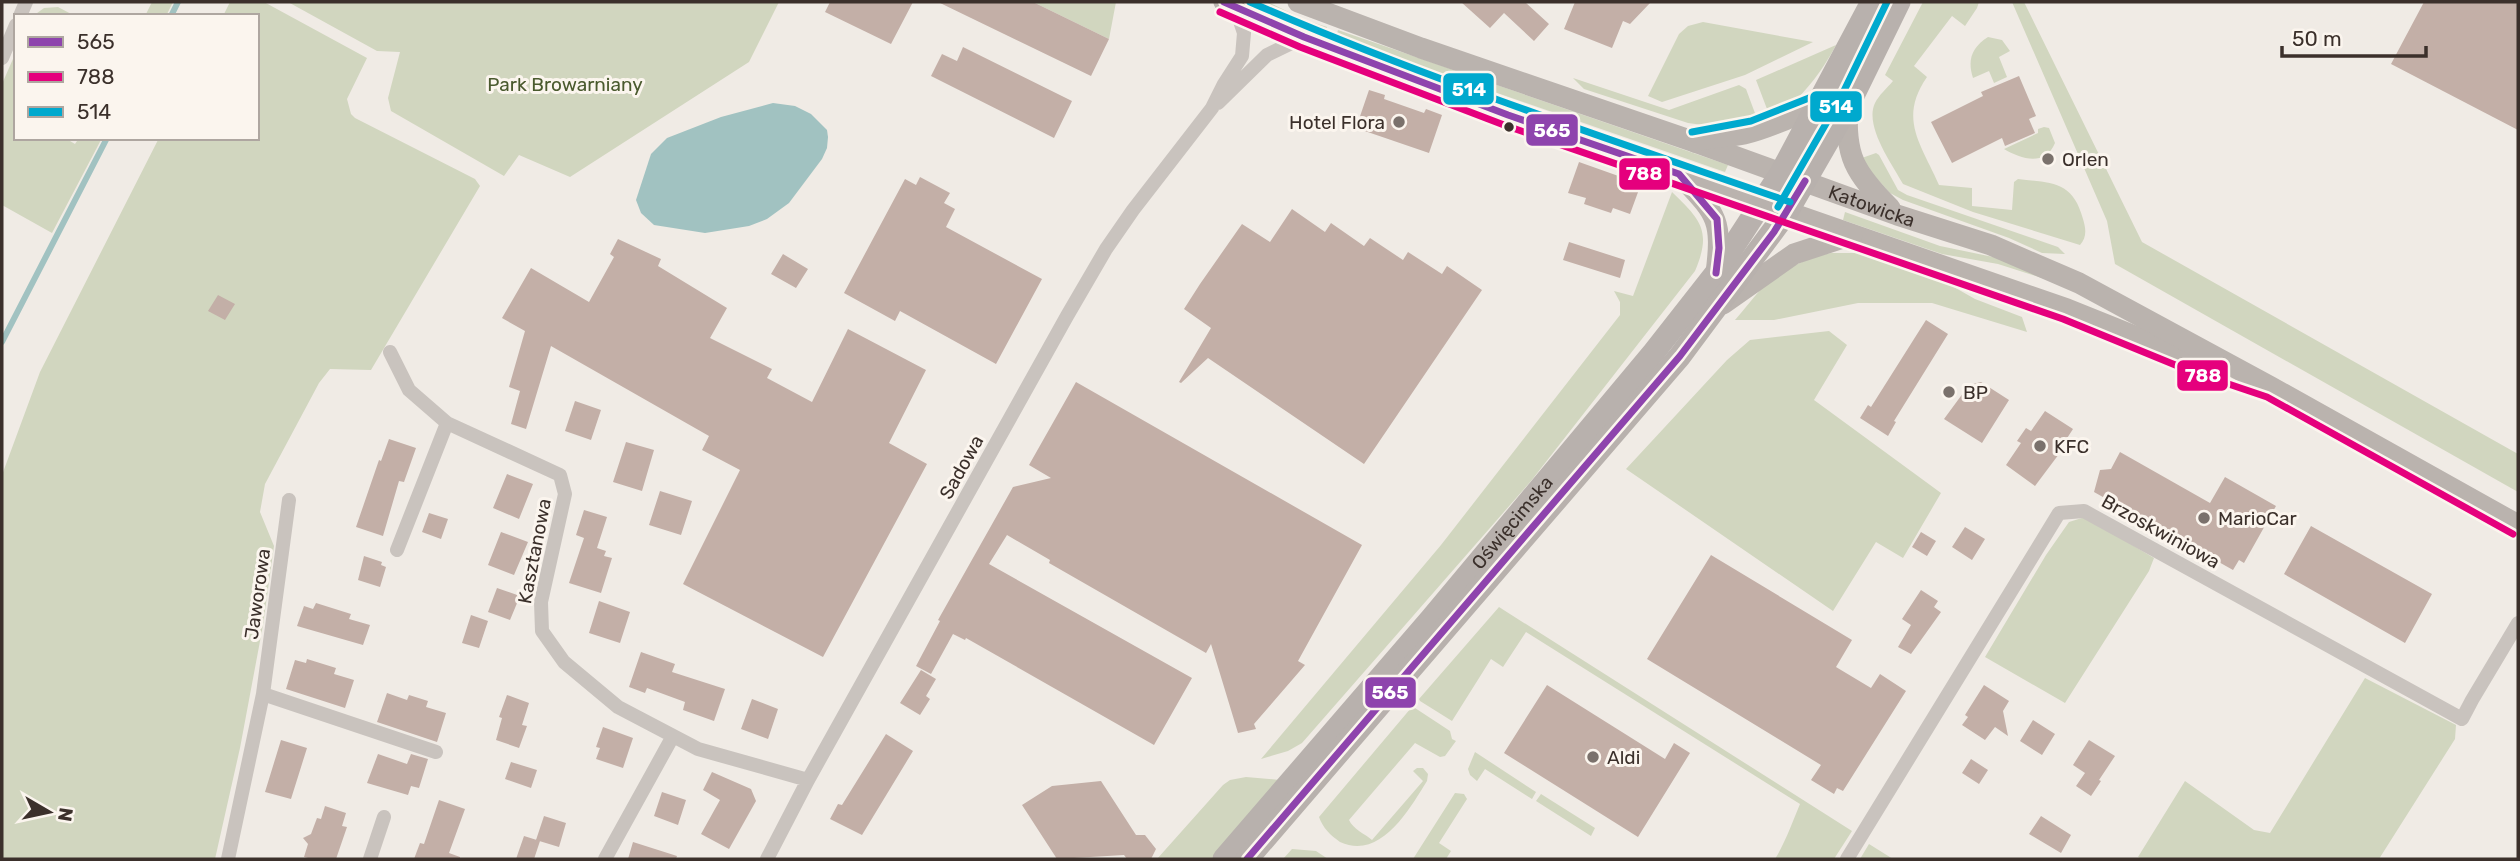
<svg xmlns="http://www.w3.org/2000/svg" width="2520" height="861" font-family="Rubik,sans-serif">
	<rect width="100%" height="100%" fill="#f0ebe5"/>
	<path fill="#d1d6bf" d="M152 2H173L166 16H145Z
		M230 2H264L367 58 347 99 351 114 355 118 475 179 480 186 371 370 330 369 319 383 265 484 260 512 274 546 263 625 240 748 215 859H2V475L40 372 159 138H257V16H223Z
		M288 2H779L749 62 570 177 519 155 504 176 391 111 388 98 400 52 377 51Z
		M1033 2H1116L1109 39Z
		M1250 2H1268L1305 20 1327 27 1325 33Z
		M1923 2H1979L1977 8 1965 26 1952 16 1914 66 1927 77C1898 119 1921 144 1939 185L1972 188V206L2012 210 2014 182 2018 179C2052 183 2073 181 2083 219 2086 229 2087 237 2080 245L1973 212 1903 184C1892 164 1864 126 1875 103 1879 95 1887 88 1893 81L1885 75Z
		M2012 2H2024L2142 242 2518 454V492L2115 264 2107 221Z
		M58 7 75 16H33L44 8Z
		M1703 22 1813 42 1745 75 1662 102 1648 96 1679 34 1688 26Z
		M1338 30 1728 165 1725 172 1336 37Z
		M1988 37 2002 40 2010 51 1999 57 2007 77 1994 83 1989 71 1973 78C1967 60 1972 47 1988 37Z
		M1836 45C1820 75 1803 96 1777 116L1767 109 1756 80Z
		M16 52V138H65L75 144 79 138H102L52 233 2 205V84Z
		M1573 78 1669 110 1739 85 1746 89 1759 124 1718 127 1688 123 1584 89Z
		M2044 127 2049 128 2055 143C2045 167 2021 159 2004 149L2038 133V129Z
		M1876 153 1879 155 1898 190 1907 195 2058 247 2065 254 2042 253 2009 238 1903 200 1890 193 1859 159Z
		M1672 192C1701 220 1712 231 1695 271L1531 481 1302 743 1288 751 1261 759 1441 545 1620 315V302L1614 291 1633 296Z
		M1845 212 1940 246 1998 258 2045 279 1998 264 1942 254 1843 220Z
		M1831 253H1859L1938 278 1975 299 2022 317 2027 332 1932 303H1858L1774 320H1735C1744 310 1752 299 1761 289 1778 271 1806 258 1831 253Z
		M1829 331 1847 345 1814 400 1941 493 1903 558 1876 542 1833 611 1626 469 1727 360 1750 340Z
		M2085 517 2154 558 2149 571 2065 703 1985 657 2046 555 2069 522Z
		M1499 607 1852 831 1834 859H1775C1786 841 1792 823 1800 804L1526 632 1503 667 1491 659 1452 721 1420 701 1419 699Z
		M2365 678 2456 725 2455 739 2379 859H2142L2138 857 2185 781 2254 830 2270 833Z
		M1411 708H1415L1450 731 1452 739 1456 741 1445 756 1440 757 1415 743 1349 820C1353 829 1365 834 1372 840L1423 781 1413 771 1417 768H1423L1428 774 1427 781C1410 808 1381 861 1340 842 1330 835 1323 828 1319 817Z
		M1475 752 1536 792 1532 799 1485 769 1477 781 1470 775 1468 769Z
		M1246 777 1280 780 1212 859H1157L1223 785 1230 780Z
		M1455 793 1464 794 1467 799 1439 843 1451 851 1446 859H1413Z
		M1541 794 1595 828 1591 836 1536 801Z
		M1869 844 1893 859H1860Z
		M1292 849 1316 851 1328 859H1283Z"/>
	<path fill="#a1c2c1" d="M773 103 795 106 811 114 827 130 828 137 827 148 822 159 789 203 767 219 749 226 705 233 654 225 641 213 636 200 651 154 667 138 721 117Z"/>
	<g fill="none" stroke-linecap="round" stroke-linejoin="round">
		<path stroke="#a1c2c1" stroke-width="6" d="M171 16 178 2
			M2 342 107 138"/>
	</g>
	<path fill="#c3afa7" d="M830 2H913L891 44 825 12Z
		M938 2H1033L1109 39 1091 76Z
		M1461 2H1525L1549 24 1534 41 1504 13 1490 28Z
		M1575 2H1651L1630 24 1623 21 1612 48 1564 29Z
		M2424 2H2518V130L2391 64Z
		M963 47 1072 101 1054 138 931 76 942 54 957 61Z
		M2019 76 2036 116 2029 119 2035 133 2005 146 2002 138 1952 163 1931 122 1983 96 1981 92Z
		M1369 90 1385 95 1384 99 1424 113 1426 109 1442 115 1429 153 1356 128Z
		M1579 162 1641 184 1630 214 1613 208 1611 213 1584 204 1586 198 1568 193Z
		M920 177 950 193 944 203 955 209 946 227 1042 279 996 364 900 311 895 321 844 293 905 179 916 185Z
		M1292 209 1325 232 1331 223 1364 246 1370 238 1403 260 1408 252 1442 274 1447 266 1482 290 1364 464 1208 358 1181 383 1179 382 1211 328 1184 309 1200 284 1242 224 1270 242Z
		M618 239 661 259 658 266 727 308 710 338 772 369 767 378 812 402 848 329 926 370 889 443 927 464 823 657 683 584 740 470 702 450 709 436 551 346 526 429 511 424 520 391 509 387 525 331 502 318 531 268 589 302 614 257 610 254Z
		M1569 242 1625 260 1620 278 1563 260Z
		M783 254 808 269 796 288 771 274Z
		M218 295 235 304 225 320 208 311Z
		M1926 320 1948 334 1894 421 1896 422 1888 436 1860 418 1868 405 1871 407Z
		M1076 382 1362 545 1298 661 1305 665 1254 724 1256 729 1238 733 1211 644 1206 653 1049 563 1050 560 1007 535 989 564 1192 678 1154 745 966 638 965 640 953 634 931 674 916 666 940 621 938 620 1013 487 1051 478 1029 465Z
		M1981 382 2009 400 1982 443 1944 419 1969 385Z
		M575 401 601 410 591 440 565 431Z
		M2045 411 2073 429 2060 449 2062 450 2035 486 2006 465 2021 443 2017 441 2026 428 2031 431Z
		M389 439 416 448 404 482 399 481 383 536 356 527 379 460 381 461Z
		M626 442 654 450 642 491 613 482Z
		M2120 452 2210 503 2225 477 2276 506 2244 563 2239 560 2233 570 2094 492 2100 470 2111 469Z
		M507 474 533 484 519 519 493 508Z
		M660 491 692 501 681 535 649 525Z
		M584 510 607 517 597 548 606 551 604 556 612 558 601 593 569 583 584 538 576 535Z
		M429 513 448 519 441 539 422 532Z
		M2311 526 2432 594 2405 643 2284 574Z
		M1965 527 1985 539 1972 560 1952 547Z
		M501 532 528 542 514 575 488 565Z
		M1921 532 1936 541 1927 556 1912 547Z
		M1711 555 1852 640 1836 667 1871 688 1880 674 1906 691 1843 791 1837 788 1834 794 1811 780 1821 765 1647 659Z
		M364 556 382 562 381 565 386 567 380 587 358 580Z
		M497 588 520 596 510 620 488 612Z
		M1921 590 1938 601 1934 607 1941 612 1911 654 1898 647 1911 625 1902 619Z
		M599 601 630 612 620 643 589 633Z
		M316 603 351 614 349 619 370 625 363 645 297 626 304 606 313 609Z
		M471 615 488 621 479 648 462 643Z
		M641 652 675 664 672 672 725 689 714 721 683 710 685 702 647 688 645 693 629 687Z
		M307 659 336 668 334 674 354 680 345 708 286 689 295 660 306 663Z
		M921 670 936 679 926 696 930 699 920 715 900 703Z
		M1547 685 1665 759 1674 743 1690 753 1638 837 1504 753Z
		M1984 685 2009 701 2003 711 2008 736 1995 727 1985 740 1962 725 1968 717 1965 715Z
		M387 693 407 700 409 695 428 701 426 707 446 713 437 742 377 722Z
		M507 695 529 703 522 725 527 726 519 748 496 740 502 718 499 717Z
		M752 699 778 709 768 739 741 729Z
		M2033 720 2055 734 2042 755 2020 741Z
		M603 727 633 738 623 768 596 759 600 748 596 747Z
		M886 734 913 751 862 835 830 819 838 804 842 805Z
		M281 740 307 748 291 799 265 792Z
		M2089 740 2115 756 2099 780 2101 781 2091 796 2076 786 2085 773 2073 765Z
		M378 754 407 764 411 754 428 759 419 788 411 786 408 795 367 783Z
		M1971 759 1988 770 1979 784 1962 773Z
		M511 762 537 770 531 788 505 779Z
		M712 772 751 789 756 801 729 849 701 834 720 800 703 790Z
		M1101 781 1136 835H1145L1156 849 1151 859H1127L1124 855 1057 859 1022 805 1052 786Z
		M662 792 686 800 678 825 654 816Z
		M439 800 465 809 449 853 460 857V859H414L420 843 424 844Z
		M325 806 346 813 342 826 347 827 336 859H312L304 857 308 844 303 838 311 834 317 818 321 819Z
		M544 816 566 823 559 847 536 840Z
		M2041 816 2071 835 2061 853 2029 834Z
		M524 836 540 841 534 859H516Z
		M633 842 677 856 676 859H628Z"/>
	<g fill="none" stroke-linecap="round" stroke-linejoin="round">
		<path stroke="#c9c3be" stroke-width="14" d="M20 16 26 2
			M2 58 16 25
			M1218 103 1267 55 1304 37
			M390 352 409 390 447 423 560 475 565 494 541 602 542 631 564 662 618 707 698 749 808 780
			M397 550 447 423
			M263 694 436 752
			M228 859 263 694 289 500
			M370 859 384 817
			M605 859 673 736
			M767 859 808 780 1067 316 1106 249 1133 210 1212 108 1224 84 1242 56 1244 33 1239 18 1231 6
			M1847 859 2059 513 2084 511 2462 719 2472 700 2518 623"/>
		<g stroke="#bab3ae" stroke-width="21">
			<path d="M1224 2 1304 37 1508 115 2067 309 2219 370"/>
			<path id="s1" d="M1298 2 1421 48 1695 142 1897 215 1991 245 2079 283 2271 387 2518 525"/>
			<path d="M1848 106C1844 156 1855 173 1890 208"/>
			<path d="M1695 142C1712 135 1727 138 1744 134 1770 128 1793 116 1818 106"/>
			<path d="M1680 175C1716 214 1723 218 1716 273"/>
			<path d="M1723 304 1794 254 1852 235"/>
		</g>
		<g stroke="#b8b1ad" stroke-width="23">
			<path id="s2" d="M1224 859 1431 619 1654 352 1716 273 1781 173 1872 2"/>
			<path d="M1247 859 1680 356 1787 212 1848 106 1899 2"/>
		</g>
		<g stroke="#fbf5ee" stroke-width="12">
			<path id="bus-1" d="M1224 2 1304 37 1508 115 1679 174 1717 219 1719 248 1716 273
				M1247 859 1680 356 1774 232 1805 181"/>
		</g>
		<g stroke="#fbf5ee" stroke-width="12">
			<path id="bus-2" d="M1220 12 1300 47 1504 125 2063 319 2190 371 2267 397 2513 534"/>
		</g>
		<g stroke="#fbf5ee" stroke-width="12">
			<path id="bus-3" d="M1250 2C1426 79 1609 139 1790 202
				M1692 132 1751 121 1814 96
				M1778 207 1839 101 1887 2"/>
		</g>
		<use href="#bus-1" stroke="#8e44ad" stroke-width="7"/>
		<use href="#bus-2" stroke="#e5007d" stroke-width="7"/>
		<use href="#bus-3" stroke="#00a9ce" stroke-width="7"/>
	</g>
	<g fill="#7a716c" stroke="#fbf5ee" stroke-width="2.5">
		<circle cx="1399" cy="122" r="7"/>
		<circle cx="2048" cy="159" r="7"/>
		<circle cx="1949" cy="392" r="7"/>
		<circle cx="2040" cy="446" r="7"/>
		<circle cx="2204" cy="518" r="7"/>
		<circle cx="1593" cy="757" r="7"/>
	</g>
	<circle fill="#3b302b" stroke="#fbf5ee" stroke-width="2.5" cx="1509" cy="127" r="6"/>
	<g text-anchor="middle" stroke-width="6" stroke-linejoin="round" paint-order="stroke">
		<g font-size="19" fill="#4a5a2e" stroke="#fbf5ee">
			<text x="565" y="91">Park Browarniany</text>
		</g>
		<g font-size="19" fill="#3b302b" stroke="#fbf5ee" text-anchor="start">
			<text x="1385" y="129" text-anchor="end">Hotel Flora</text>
			<text x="2062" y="166">Orlen</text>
			<text x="1963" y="399">BP</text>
			<text x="2054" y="453">KFC</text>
			<text x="2218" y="525">MarioCar</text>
			<text x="1607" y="764">Aldi</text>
		</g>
		<g font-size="19" fill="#3b302b" stroke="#fbf5ee">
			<text dy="7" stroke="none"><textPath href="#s1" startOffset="609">Katowicka</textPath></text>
			<text transform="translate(961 467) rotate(-61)" y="7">Sadowa</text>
			<text dy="7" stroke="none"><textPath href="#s2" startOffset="443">Oświęcimska</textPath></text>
			<text transform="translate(2161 531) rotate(29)" y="7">Brzoskwiniowa</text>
			<text transform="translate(534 551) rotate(-79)" y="7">Kasztanowa</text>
			<text transform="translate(257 594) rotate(-82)" y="7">Jaworowa</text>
		</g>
	</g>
	<g stroke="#fbf5ee" stroke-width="2.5">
		<rect x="1442" y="72" width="53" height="34" rx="7" fill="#00a9ce"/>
		<rect x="1809" y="90" width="54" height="33" rx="7" fill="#00a9ce"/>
		<rect x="1525" y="113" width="54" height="34" rx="7" fill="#8e44ad"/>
		<rect x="1618" y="157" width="53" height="34" rx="7" fill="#e5007d"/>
		<rect x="2176" y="359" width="53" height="33" rx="7" fill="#e5007d"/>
		<rect x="1364" y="676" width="53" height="33" rx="7" fill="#8e44ad"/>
	</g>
	<g font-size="19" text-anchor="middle" font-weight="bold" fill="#fff">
		<text x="1469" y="96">514</text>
		<text x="1836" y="113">514</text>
		<text x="1552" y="137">565</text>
		<text x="1644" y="180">788</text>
		<text x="2203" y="382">788</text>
		<text x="1390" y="699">565</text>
	</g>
	<rect width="2520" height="861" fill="none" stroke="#3b302b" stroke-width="7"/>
	<rect x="14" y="14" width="245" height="126" fill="#fbf5ee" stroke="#aea6a0" stroke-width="2"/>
	<rect x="28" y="37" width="35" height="10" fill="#8e44ad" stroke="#aea6a0" stroke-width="2"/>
	<text x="77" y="49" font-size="21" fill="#3b302b">565</text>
	<rect x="28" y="72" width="35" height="10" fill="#e5007d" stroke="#aea6a0" stroke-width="2"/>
	<text x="77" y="84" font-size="21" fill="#3b302b">788</text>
	<rect x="28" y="107" width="35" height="10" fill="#00a9ce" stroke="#aea6a0" stroke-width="2"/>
	<text x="77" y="119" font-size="21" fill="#3b302b">514</text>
	<g transform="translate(49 812) rotate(99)" stroke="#fbf5ee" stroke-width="5" paint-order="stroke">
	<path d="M0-5L12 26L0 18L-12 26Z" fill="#3b302b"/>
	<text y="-10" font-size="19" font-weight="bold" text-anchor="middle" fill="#3b302b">N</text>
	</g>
	<path d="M2282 46v10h144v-10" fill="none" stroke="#3b302b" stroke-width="3.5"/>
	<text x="2292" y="46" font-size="21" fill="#3b302b" stroke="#fbf5ee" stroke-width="5" paint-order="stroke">50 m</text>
</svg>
